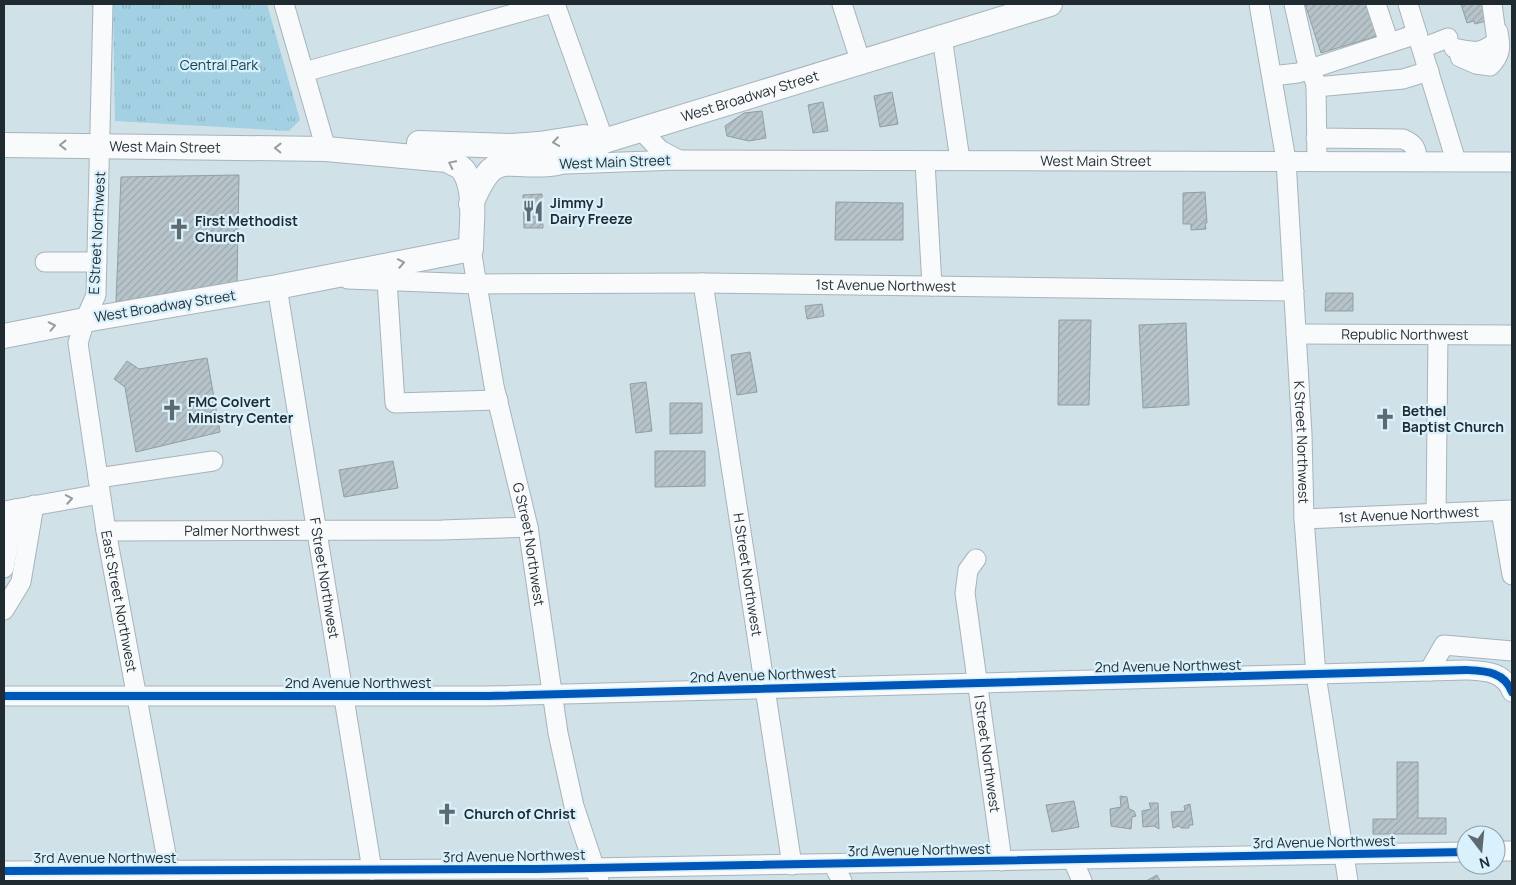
<svg xmlns="http://www.w3.org/2000/svg" width="1516" height="885" font-family="Manrope,sans-serif">
	<defs>
		<pattern id="grass-tufts" width="24" height="20" patternUnits="userSpaceOnUse" patternTransform="scale(1.25)"><rect width="24" height="20" fill="#a3d0e3"/><path d="M3 7l-1-3M5 7V3M7 7l1-3M15 17l-1-3M17 17v-4M19 17l1-3" fill="none" stroke="#8cb3c3"/></pattern>
		<pattern id="building-hatch" width="6" height="6" patternUnits="userSpaceOnUse" patternTransform="scale(1.25)"><rect width="6" height="6" fill="#b6c3c9"/><path d="M-1 1l2-2M0 6l6-6M5 7l2-2" fill="none" stroke="#9ca8ad"/></pattern>
	</defs>
	<rect width="100%" height="100%" fill="#d0e1e8"/>
	<path fill="url(#grass-tufts)" d="M113 4H267L300 120 289 131 115 121Z"/>
	<path fill="url(#building-hatch)" stroke="#919ea3" d="M1305 4H1370L1380 35 1321 53Z
		M1461 4H1490V20L1475 24 1474 21 1467 23Z
		M892 92 898 124 880 127 874 96Z
		M823 102 828 131 813 133 808 105Z
		M762 111 766 138 749 141 727 136 725 126 744 113Z
		M239 175 237 282 116 302 121 177Z
		M1205 192 1207 223H1205L1206 229 1191 230V224H1183V193Z
		M542 194 543 228H524L523 195Z
		M836 202 903 203V240H835Z
		M1326 293H1353V311H1325Z
		M822 304 824 316 807 319 805 306Z
		M1059 320H1091L1089 405H1058Z
		M1186 323 1189 405 1143 408 1139 325Z
		M750 352 757 392 737 395 731 355Z
		M207 358 220 432 136 452 125 387 114 379 127 361 139 369Z
		M646 382 652 431 636 433 630 384Z
		M670 403H702V433L670 434Z
		M655 451H705V486L655 487Z
		M393 461 398 488 344 497 339 470Z
		M1397 762H1418V818H1446V834H1373V819H1397Z
		M1120 796 1127 797 1129 809 1134 811 1136 816 1132 817 1131 829 1111 826 1110 809 1121 807Z
		M1074 801 1079 827 1052 832 1046 805Z
		M1149 803H1158L1159 829 1154 826 1143 827 1142 811 1151 809Z
		M1190 804 1193 825H1189V828H1181L1179 826 1173 828 1171 812 1185 811 1184 806Z
		M1157 875 1160 881H1146Z"/>
	<g fill="none" stroke-linecap="round" stroke-linejoin="round">
		<g stroke="#a7b4ba" stroke-width="21">
			<g id="minor">
				<path id="s1" d="M103 4 96 295 85 320 78 343 106 531 171 881"/>
				<path d="M284 4 326 149"/>
				<path d="M555 4 604 141"/>
				<path d="M842 4 861 63"/>
				<path id="s2" d="M1259 4 1286 160 1302 434 1304 519 1316 675 1348 881"/>
				<path d="M1294 4 1306 58 1316 84 1317 160"/>
				<path d="M1376 4 1389 43"/>
				<path d="M1408 4 1456 161"/>
				<path d="M942 37 960 160"/>
				<path d="M1422 48 1448 38"/>
				<path d="M1454 48C1474 52 1481 55 1497 41L1492 4"/>
				<path d="M1460 57 1476 64 1490 66C1501 55 1501 47 1498 32"/>
				<path d="M304 72 549 4"/>
				<path d="M1272 76 1298 73 1417 34"/>
				<path d="M1316 87 1403 79 1429 71"/>
				<path d="M641 130 660 150 679 160"/>
				<path d="M1316 138 1403 139C1415 144 1417 149 1417 161"/>
				<path d="M925 162 932 286"/>
				<path id="s3" d="M566 164 679 160 1512 162"/>
				<path id="s4" d="M471 249 494 386 528 527 558 733 574 806 599 881"/>
				<path d="M45 262H97"/>
				<path id="s5" d="M348 279 476 284 703 283 1294 291"/>
				<path d="M387 281 395 403 498 400"/>
				<path id="s6" d="M703 283 792 865"/>
				<path id="s7" d="M277 287 372 870"/>
				<path id="s8" d="M1296 334 1512 335"/>
				<path d="M98 478 213 461"/>
				<path d="M4 511 100 494"/>
				<path d="M1501 511 1512 575"/>
				<path d="M1436 514 1438 335"/>
				<path id="s9" d="M1304 519 1512 510"/>
				<path id="s10" d="M106 531 442 530 528 527"/>
				<path id="s11" d="M976 559 968 570 965 593 1002 861"/>
				<path d="M4 568 15 509"/>
				<path d="M4 610 21 582 34 505"/>
				<path d="M1429 671 1444 645 1512 651"/>
				<path d="M4 696H488L1466 670C1485 671 1504 671 1512 692"/>
				<path d="M1496 851H1512"/>
				<path d="M1073 860 1082 881"/>
				<path d="M833 864 842 881"/>
				<path d="M4 871 536 869 1466 852"/>
			</g>
		</g>
		<g stroke="#a7b4ba" stroke-width="26">
			<g id="major">
				<path d="M419 143 512 146 539 144 584 137 604 141"/>
				<path id="s12" d="M4 145 326 149 447 160C452 163 461 166 464 171 477 192 471 225 471 249L277 287 85 320 4 336"/>
				<path id="s13" d="M471 204C495 148 502 168 550 164 570 162 587 151 604 141L1050 4"/>
			</g>
		</g>
		<use href="#minor" stroke="#f8fafc" stroke-width="19"/>
		<use href="#major" stroke="#f8fafc" stroke-width="24"/>
		<g stroke="#d9f1fc" stroke-width="11">
			<path id="cycleway" d="M4 696H488L1466 670C1485 671 1504 671 1512 692
				M4 871 536 869 1466 852"/>
		</g>
		<use href="#cycleway" stroke="#0057b8" stroke-width="8"/>
	</g>
	<defs><path id="oneway-chevron" d="M-2-3.5L2.5 0L-2 3.5" fill="none" stroke-width="1.6" stroke-linecap="round" stroke-linejoin="round" transform="scale(1.25)"/></defs>
	<g stroke="#969da0">
		<use href="#oneway-chevron" transform="translate(556 142) rotate(172)"/>
		<use href="#oneway-chevron" transform="translate(63 145) rotate(180)"/>
		<use href="#oneway-chevron" transform="translate(278 148) rotate(-179)"/>
		<use href="#oneway-chevron" transform="translate(452 164) rotate(-154)"/>
		<use href="#oneway-chevron" transform="translate(401 263) rotate(-11)"/>
		<use href="#oneway-chevron" transform="translate(52 326) rotate(-12)"/>
		<use href="#oneway-chevron" transform="translate(69 499) rotate(-10)"/>
	</g>
	<defs>
		<g id="restaurant-bare" transform="scale(1.725)"><path d="M-5-6h1v4h1v-4h1v4h1v-4h1v5L-1.5 .5V6h-2V.5L-5-1ZM5-6V6H3V1.5H1.5Q1.5-4 5-6Z" fill="#5d6b70" stroke="#d9f1fc" stroke-width="2.5" paint-order="stroke"/></g>
		<g id="church-bare" transform="scale(1.725)"><path d="M-1.2-6h2.4v3.5h3.3v2.4h-3.3V6h-2.4V-.1h-3.3v-2.4h3.3Z" fill="#5d6b70" stroke="#d9f1fc" stroke-width="2.5" paint-order="stroke"/></g>
	</defs>
	<g fill-rule="evenodd">
		<use href="#restaurant-bare" x="533" y="211"/>
		<use href="#church-bare" x="179" y="229"/>
		<use href="#church-bare" x="172" y="410"/>
		<use href="#church-bare" x="1385" y="419"/>
		<use href="#church-bare" x="447" y="814"/>
	</g>
	<g text-anchor="middle" stroke-width="4.5" stroke-linejoin="round" paint-order="stroke">
		<g font-size="14" fill="#164151" stroke="#d9f1fc">
			<text x="219" y="70">Central Park</text>
		</g>
		<g font-size="14" fill="#1f2b30" stroke="#d9f1fc">
			<text dy="5" stroke="none"><textPath href="#s13" startOffset="312">West Broadway Street</textPath></text>
			<text dy="5" stroke="none"><textPath href="#s12" startOffset="161">West Main Street</textPath></text>
			<text dy="5" stroke="none"><textPath href="#s3" startOffset="530">West Main Street</textPath></text>
			<text transform="translate(615 162) rotate(-2)" y="5">West Main Street</text>
			<text transform="translate(97 233) rotate(-87)" y="5">E Street Northwest</text>
			<text dy="5" stroke="none"><textPath href="#s5" startOffset="538">1st Avenue Northwest</textPath></text>
			<text transform="translate(165 306) rotate(-9)" y="5">West Broadway Street</text>
			<text dy="5" stroke="none"><textPath href="#s8" startOffset="109">Republic Northwest</textPath></text>
			<text dy="5" stroke="none"><textPath href="#s2" startOffset="441">K Street Northwest</textPath></text>
			<text dy="5" stroke="none"><textPath href="#s9" startOffset="105">1st Avenue Northwest</textPath></text>
			<text dy="5" stroke="none"><textPath href="#s10" startOffset="136">Palmer Northwest</textPath></text>
			<text dy="5" stroke="none"><textPath href="#s4" startOffset="301">G Street Northwest</textPath></text>
			<text dy="5" stroke="none"><textPath href="#s6" startOffset="295">H Street Northwest</textPath></text>
			<text dy="5" stroke="none"><textPath href="#s7" startOffset="295">F Street Northwest</textPath></text>
			<text dy="5" stroke="none"><textPath href="#s1" startOffset="604">East Street Northwest</textPath></text>
			<text transform="translate(1168 666) rotate(-1)" y="5">2nd Avenue Northwest</text>
			<text transform="translate(763 675) rotate(-2)" y="5">2nd Avenue Northwest</text>
			<text x="358" y="688">2nd Avenue Northwest</text>
			<text dy="5" stroke="none"><textPath href="#s11" startOffset="199">I Street Northwest</textPath></text>
			<text transform="translate(1324 842) rotate(-1)" y="5">3rd Avenue Northwest</text>
			<text transform="translate(919 850) rotate(-1)" y="5">3rd Avenue Northwest</text>
			<text transform="translate(514 856) rotate(-1)" y="5">3rd Avenue Northwest</text>
			<text x="105" y="863">3rd Avenue Northwest</text>
		</g>
		<g font-size="14" font-weight="bold" fill="#1f2b30" stroke="#d9f1fc" text-anchor="start">
			<text x="550" y="208">Jimmy J<tspan x="550" dy="16">Dairy Freeze</tspan></text>
			<text x="195" y="226">First Methodist<tspan x="195" dy="16">Church</tspan></text>
			<text x="188" y="407">FMC Colvert<tspan x="188" dy="16">Ministry Center</tspan></text>
			<text x="1402" y="416">Bethel<tspan x="1402" dy="16">Baptist Church</tspan></text>
			<text x="464" y="819">Church of Christ</text>
		</g>
	</g>
	<rect width="1516" height="885" fill="none" stroke="#1f2b30" stroke-width="10"/>
	<g transform="translate(1481 850) rotate(164)"><circle r="24" fill="#d9f1fc" stroke="#8fa2aa"/>
	<path d="M0-4L9 19L0 12L-9 19Z" fill="#5d6b70"/>
	<text y="-8" font-size="14" font-weight="bold" text-anchor="middle" fill="#1f2b30">N</text>
	</g>
</svg>
